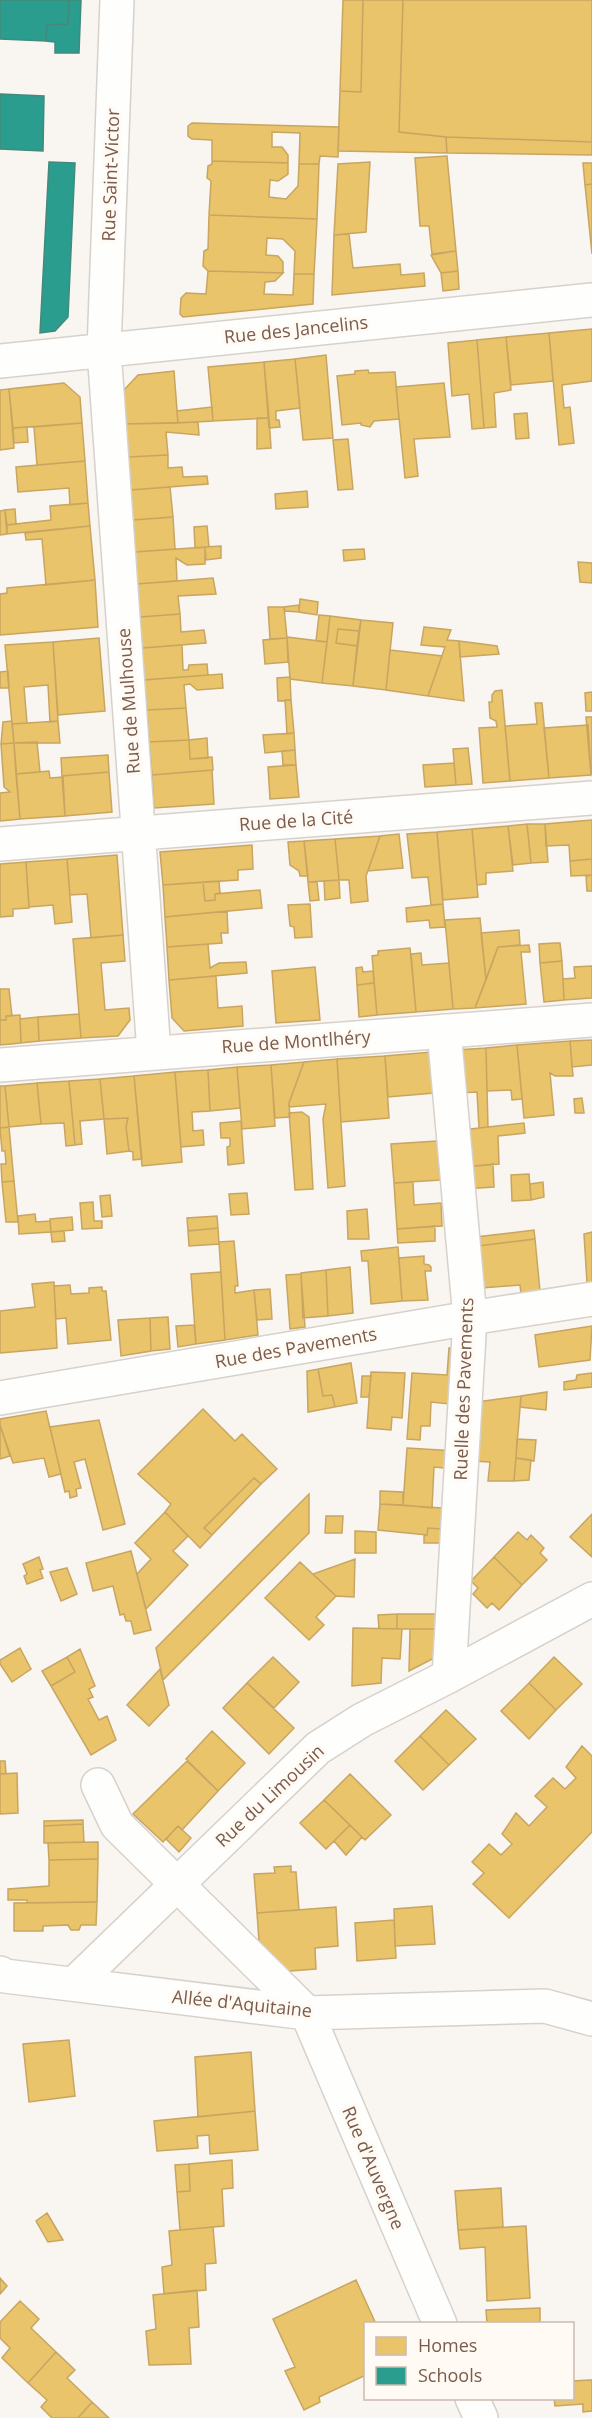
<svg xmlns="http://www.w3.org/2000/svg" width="592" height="2418" font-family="'Open Sans',sans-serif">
	<rect width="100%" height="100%" fill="#f9f5f0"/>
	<path fill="#e9c46a" stroke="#c8a561" stroke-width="1.5" d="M343 0H363L361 92 340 91Z
		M363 0H403L399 132 446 137 447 153 338 151 340 91 361 92Z
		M403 0H592V142L446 137 399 132Z
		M192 123 339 127 338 157 320 156 319 164H299L300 133 272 132V147H282L288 155V163L212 161V140L192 139 188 136V126Z
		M446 137 592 142V155L447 153Z
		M447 156 456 251 432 254 429 226H420L415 158Z
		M212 161 288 163V174L278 181 270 180 269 197 286 199 298 186 299 164H319L317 219 209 215 211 181 207 178 208 166 212 164Z
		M370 162 366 232 334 235 338 164Z
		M583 163H592V184L585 185Z
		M592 184V254L585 185Z
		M209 215 317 219 314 274H294L295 251 283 239 267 238 266 255 278 256 283 262V273L208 271 203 266 204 251 208 249Z
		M349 234 353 268 400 264 401 275 424 273 425 286 332 295 334 235Z
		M456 251 458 271 441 273 431 255Z
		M208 271 283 273 275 281 265 282 264 294 293 295 294 274H314L313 304 183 317 180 314 181 298 186 293 206 294Z
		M458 271 459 289 443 291 441 273Z
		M592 329V381L562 385 564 408 570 407 574 443 559 445 549 333Z
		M549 333 553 381 511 385 506 337Z
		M506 337 511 390 494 393 496 427 484 428 477 340Z
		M477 340 484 428 472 429 469 394 452 396 448 343Z
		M326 355 333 438 303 440 295 359Z
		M295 359 300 408 276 411V420H279L280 427 269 428 264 362Z
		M264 362 269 418 213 421 208 367Z
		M368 370 369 373 395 372 399 419 374 421 370 427 361 425V423L342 425 337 376 355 374V371Z
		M174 371 178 423 125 424 123 391 138 375Z
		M64 383 80 397 82 423 13 428 9 389Z
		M444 383 450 437 414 439 418 476 405 478 396 387Z
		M9 389 14 448 0 450V390Z
		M212 407 213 421 178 423 177 411Z
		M527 413 529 438 516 439 514 414Z
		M257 418H269L271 448 257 449Z
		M198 422 199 435 166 432 168 455 128 457 125 424Z
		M82 423 85 461 37 465 34 427Z
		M27 427 28 442 14 443 13 428Z
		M348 439 353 489 338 490 333 440Z
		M168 455V468L182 467 183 477 207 476 208 484 130 490 128 457Z
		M85 461 88 503 70 505 69 488 18 492 16 467Z
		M170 487 173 517 133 520 130 490Z
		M307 491 308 507 276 509 275 494Z
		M88 503 90 526 7 534V525L51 520 50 506Z
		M15 509 16 524 7 525 5 510Z
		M5 510 7 534 0 535V511Z
		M173 517 175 549 135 552 133 520Z
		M90 526 95 580 46 585 42 539 26 540 25 533Z
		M207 526 209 547 195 548 194 527Z
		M221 546V558L206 560 205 547Z
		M205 547V564L187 565 176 558 177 581 137 584 135 552Z
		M364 549 365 559 344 561 343 550Z
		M578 562 592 563V583L580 582Z
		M213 578 216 594 178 596 180 614 140 617 137 584Z
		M95 580 98 627 0 635V594L7 593V588Z
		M300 599 318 602 317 615 299 612Z
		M299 605V612L285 611 284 607Z
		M268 607H284L287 638 270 639Z
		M180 614 181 632 204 630 206 643 142 648 140 617Z
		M319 615 330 616 327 642 316 641Z
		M330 616 361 620 359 631 338 629 336 643 357 646 353 686 322 683Z
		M361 620 393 623 386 690 353 686Z
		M424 627 451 630 447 640 459 641 464 701 428 696 445 647 421 645Z
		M338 629 359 631 357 646 336 643Z
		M287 637 327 642 322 683 290 679Z
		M99 638 105 711 58 715 53 642Z
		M287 638 288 662 265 664 263 640Z
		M459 641 497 646 499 654 460 657Z
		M53 642 58 721 50 722 48 685 24 687 27 723 12 724 5 645Z
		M182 645 183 670H188L189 665 207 664 208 675 144 680 142 648Z
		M390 650 442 656 428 696 386 690Z
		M8 671 9 688H0V672Z
		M222 674 223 688 197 690 190 684 184 685 186 708 147 710 144 680Z
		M290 677 291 700 278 701 277 678Z
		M502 690 510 781 483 783 479 728 497 727 496 721 490 718 489 702H492V695L495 691Z
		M592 692V711H586L585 693Z
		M285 700H291L294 733 287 734Z
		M535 703H542L549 778 510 781 505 726 537 724Z
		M186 708 189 740 149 742 147 710Z
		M586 717H592V774L591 775Z
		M12 721 14 743 1 744 3 722Z
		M58 721 60 743H14L12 724Z
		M588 725 591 775 549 778 544 728Z
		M294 733 295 750 265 753 263 735Z
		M207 738 208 758 190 759 189 740Z
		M189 740 190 759 212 757 213 770 152 775 149 742Z
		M37 742 40 772 16 774 14 743Z
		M14 743 20 819 0 821V793L10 792 4 787 1 744Z
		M468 748 472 784 456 785 453 749Z
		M295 750 296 765H283L282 751Z
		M108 755 109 772 62 776 61 758Z
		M454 763 456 785 425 787 423 765Z
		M296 765 299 797 270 799 268 767Z
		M212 770 214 804 154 808 152 775Z
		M49 771 50 778 63 777 65 816 20 819 16 774Z
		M109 772 112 812 65 816 62 776Z
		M592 820V859L570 861 569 845 546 846 545 824Z
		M527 824 531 863 513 865 508 826Z
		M527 824H545L548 862 531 863Z
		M508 826 513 871 486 873V884L477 885 472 829Z
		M472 829 478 897 443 900 437 832Z
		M437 832 443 904 431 905 428 877 412 878 407 834Z
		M399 834 403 868 368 871 380 836Z
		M380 836 366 876 368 901 351 903 349 880H339L335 839Z
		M335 839 339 880 308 882 304 841Z
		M304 841 308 876H300L299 871 290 865 288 842Z
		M252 845 253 869 238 870V880L163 885 160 852Z
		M117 855 123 935 91 938 87 894 70 895 67 859Z
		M67 859 72 922 55 924 53 905 29 907 26 862Z
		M592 859V875L571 876 570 861Z
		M26 862 29 908 13 909V916L0 917V864Z
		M592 875V891H587L586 876Z
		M339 880 340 898 325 900 324 881Z
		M219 881 220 893 215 894V900L205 901 203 882Z
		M203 882 205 901 215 900V894L260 890 262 908 165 917 163 885Z
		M308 882H317L319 900 310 901Z
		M310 904 312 937 295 938 294 927 290 926 288 905Z
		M443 904 445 927 430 928 429 920 407 922 406 908Z
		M227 911 228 933H221L222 943 167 947 165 917Z
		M480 918 486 980 475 1008 453 1009 445 920Z
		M519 930 520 945 498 947 486 980 481 933Z
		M123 935 125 961 101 963 105 1010 129 1008 130 1020 118 1036 81 1038 73 939Z
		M555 943H560L562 961 540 963 539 944Z
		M208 944 210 968 219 963 246 962 247 973 169 980 167 947Z
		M529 945 530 952H521L526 1004 475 1008 498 947Z
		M410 948 416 1012 377 1015 372 956 378 955V951Z
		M421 953 422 965 449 963 453 1009 416 1012 411 954Z
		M562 961 564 1000 544 1002 540 963Z
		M592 966V998L564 1000 563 979 575 978 574 967Z
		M315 967 320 1020 276 1023 272 971Z
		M362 967 363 972 373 971 374 983 357 985 356 968Z
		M216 976 218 1008 242 1006 243 1026 184 1031 172 1018 169 980Z
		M374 983 377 1015 359 1017 357 985Z
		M0 989H9L12 1016H6V1020H0Z
		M79 1014 81 1038 39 1041 38 1017Z
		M20 1015 21 1043 0 1045V1020H6V1016Z
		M38 1017 39 1041 21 1043 20 1019Z
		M592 1040V1065L572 1067 570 1041Z
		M570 1041 573 1076H555L550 1073 554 1115 524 1118 517 1045Z
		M517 1045 522 1099 512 1100 511 1090 487 1091 486 1048Z
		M486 1048 488 1127 479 1128 477 1092 459 1093 456 1050Z
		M432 1052 434 1093 388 1097 385 1056Z
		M385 1056 389 1118 341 1122 337 1059Z
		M337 1059 345 1186 328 1188 323 1119 326 1104 289 1107V1103L304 1062Z
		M304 1062 289 1103 290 1117 275 1118 271 1065Z
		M271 1065 275 1126 242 1129 237 1067Z
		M237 1067 240 1108 210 1111 208 1070Z
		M208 1070 210 1111 192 1112 193 1131 203 1130 204 1145 181 1147 175 1072Z
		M175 1072 182 1162 142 1166 134 1076Z
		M134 1076 142 1159 133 1160V1152L129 1151 126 1127 128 1118 104 1119 100 1079Z
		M100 1079 104 1119 80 1121 82 1144 75 1145 69 1081Z
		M69 1081 75 1145 66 1146 64 1123 41 1124 37 1083Z
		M37 1083 41 1124 9 1127 5 1086Z
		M0 1086H5L9 1127 0 1128Z
		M582 1098 584 1113H575L574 1099Z
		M302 1112 309 1117 313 1189 295 1190 289 1113Z
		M128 1118 126 1127 129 1151 107 1154 104 1119Z
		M241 1121 244 1163 228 1165 227 1147 230 1146V1138H221L220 1123Z
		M524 1123 525 1133 498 1136 499 1164 464 1167 462 1130Z
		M9 1127 14 1181 2 1182 1 1164H6L5 1151H2L0 1128Z
		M437 1141 440 1180 394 1183 391 1144Z
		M493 1164 494 1187 465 1189 464 1167Z
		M529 1174 531 1200 512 1201 511 1175Z
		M14 1181 18 1222H6L2 1182Z
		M413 1182 414 1205 441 1203 442 1226 397 1229 394 1183Z
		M543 1182 544 1197 531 1200 530 1184Z
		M247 1193 249 1214 231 1215 229 1194Z
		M110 1195 112 1216 102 1217 100 1196Z
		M93 1202 94 1221H102V1228L82 1229 80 1203Z
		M367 1209 369 1239H348L347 1211Z
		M35 1214 36 1222 50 1221 51 1232 19 1234 18 1216Z
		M217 1216 218 1228 188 1231 187 1218Z
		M72 1217 73 1230 51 1232 50 1219Z
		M435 1226V1241L398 1243 397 1229Z
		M218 1228 219 1244 189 1246 188 1231Z
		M534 1230 535 1239 478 1246 476 1237Z
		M64 1231 65 1241 52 1242 51 1232Z
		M592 1232V1282L587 1283 584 1234Z
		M535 1239 540 1291 521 1294 520 1285 482 1288 478 1246Z
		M234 1241 238 1286H235V1293L254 1290 258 1335 225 1340 219 1242Z
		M398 1247 402 1301 371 1304 368 1261H362L361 1251Z
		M424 1256V1264L429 1265 431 1267V1271H425L428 1300 402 1301 399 1258Z
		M350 1267 353 1313 328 1316 326 1270Z
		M326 1270 328 1316 303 1318 301 1273Z
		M221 1272 225 1340 196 1344 191 1274Z
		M301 1274 305 1327 290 1329 286 1275Z
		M54 1282 57 1348 0 1353V1311L35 1307 32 1284Z
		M70 1285 71 1294 89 1293V1288L102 1287V1291H106L111 1340 68 1344 66 1318 56 1319 54 1286Z
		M270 1289 272 1319 257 1320 254 1290Z
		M168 1317 170 1349 151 1351 150 1318Z
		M150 1318 151 1351 121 1356 118 1320Z
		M194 1325 196 1344 178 1347 176 1326Z
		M592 1326 590 1360 539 1367 535 1335Z
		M464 1346 459 1405 431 1402 430 1426H421L420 1440 407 1439 412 1373 447 1375 449 1348Z
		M351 1363 357 1403 335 1407 332 1395 323 1396 318 1369Z
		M318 1369 323 1396 332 1395 335 1407 308 1412 307 1371Z
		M371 1372 405 1373 402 1418 392 1417 391 1430 367 1428Z
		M592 1373V1387L564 1390V1382L576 1380 577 1375Z
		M362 1376H371L369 1397H361Z
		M547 1392 546 1410 520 1407 521 1396Z
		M521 1396 514 1481H488L490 1462 472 1461 477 1402Z
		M203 1409 235 1441 242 1434 277 1469 261 1484 254 1478 204 1528 212 1535 200 1548 165 1512 171 1504 138 1474Z
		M46 1411 61 1474 49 1477 44 1458 13 1463 0 1425V1419Z
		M99 1420 125 1524 103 1530 85 1459 74 1462 81 1488 76 1489 77 1496 70 1498 69 1491 65 1492 50 1427Z
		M0 1425 10 1456 0 1459Z
		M517 1439 536 1440 534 1461 516 1458Z
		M407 1448 456 1451 454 1469 434 1467 432 1508 403 1505Z
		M516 1458 531 1460 529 1480 514 1481Z
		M254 1478 261 1484 212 1535 204 1528Z
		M380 1491 403 1492V1505L380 1504Z
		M309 1494V1533L163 1680 156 1648Z
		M380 1504 442 1508 441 1529 428 1528 427 1535 378 1530Z
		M442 1508 451 1509 449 1543H424V1536L427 1535 428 1528 441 1529Z
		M165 1512 188 1536 173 1551 188 1565 146 1609 137 1574 151 1559 135 1543Z
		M592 1514V1557L570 1537Z
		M326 1516H343L342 1533H325Z
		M355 1531 376 1532V1553H355Z
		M518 1532 527 1540 531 1535 544 1548 540 1553 547 1560 522 1585 494 1557Z
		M131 1551 151 1630 134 1634 131 1621H126L124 1614 120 1615 113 1586 93 1591 86 1563Z
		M39 1557 43 1569 40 1570 43 1578 27 1584 24 1576 27 1574 23 1564Z
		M494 1557 522 1585 499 1610 492 1603 487 1608 473 1594 478 1588 471 1581Z
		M355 1559 354 1597 336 1596 313 1574Z
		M300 1562 336 1596 316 1617 324 1625 309 1640 265 1598Z
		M67 1568 77 1594 61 1601 50 1572Z
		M397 1614V1629H379L378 1615Z
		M397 1614H443L442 1629H397Z
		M353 1628 402 1629 400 1659 382 1658 381 1683 352 1686Z
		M410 1629H442L440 1655 409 1671Z
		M20 1648 31 1669 12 1682 0 1664V1660Z
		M80 1649 95 1686 89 1689 93 1697 88 1699 99 1720 107 1716 116 1740 91 1755 51 1686 75 1672 67 1657Z
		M67 1657 75 1672 51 1686 42 1671Z
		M273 1657 299 1682 274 1708 247 1683Z
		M554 1657 582 1684 556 1710 529 1683Z
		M160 1669 169 1705 149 1726 127 1705Z
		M247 1683 294 1728 269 1754 223 1708Z
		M529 1683 556 1710 529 1739 501 1711Z
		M446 1710 476 1739 449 1765 420 1736Z
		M212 1731 245 1763 218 1791 186 1759Z
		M420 1736 449 1765 423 1790 395 1761Z
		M582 1746 592 1756V1832L509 1918 473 1884 484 1873 472 1862 489 1844 501 1855 512 1844 502 1834 516 1813 529 1826 547 1807 535 1796 553 1778 565 1789 576 1778 566 1767Z
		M0 1761H5L6 1774H0Z
		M187 1761 218 1791 182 1830 178 1826 163 1842 133 1814Z
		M17 1773 18 1813 0 1814V1774Z
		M350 1774 391 1815 365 1840 324 1800Z
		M324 1800 350 1825 326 1849 300 1823Z
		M83 1820V1824L44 1826V1821Z
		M83 1824 84 1842 44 1843V1826Z
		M350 1825 362 1837 346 1855 334 1841Z
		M178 1826 191 1838 179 1852 166 1839Z
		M98 1842V1859L49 1860 48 1843Z
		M98 1859 97 1902 27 1903V1900H8V1889L49 1886V1860Z
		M291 1866V1872H296L299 1910 257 1913 254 1874 275 1873 274 1867Z
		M97 1902 96 1925H81L79 1930H71L68 1925 43 1926V1931H14V1903Z
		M432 1906 435 1944 395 1946 394 1909Z
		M336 1907 338 1946 315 1948 316 1969 277 1972 260 1955 257 1913Z
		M394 1920 396 1958 357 1961 355 1923Z
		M69 2040 75 2096 29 2102 23 2044Z
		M251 2052 255 2111 198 2117 195 2057Z
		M255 2111 258 2150 210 2154 209 2135 197 2136 198 2148 157 2151 154 2121Z
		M232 2160 233 2188 222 2189 224 2226 180 2230 177 2192 190 2191 189 2164Z
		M189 2164 190 2191 177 2192 175 2165Z
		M501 2188 503 2227 458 2230 455 2191Z
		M47 2213 63 2240 48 2242 36 2221Z
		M526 2226 530 2298 487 2301 485 2247 460 2249 458 2230Z
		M213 2227 216 2263 205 2264 206 2290 164 2294 162 2267 172 2265 169 2231Z
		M0 2278 7 2286 0 2294Z
		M356 2280 376 2324H366V2375L319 2397 320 2402 304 2410 285 2371 295 2367 273 2319Z
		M197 2290 199 2327 189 2328 191 2364 149 2365 146 2331 156 2329 153 2295Z
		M20 2301 39 2319 31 2328 56 2352 28 2383 2 2358 10 2348 0 2338V2322Z
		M540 2308V2324H487L486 2310Z
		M56 2352 75 2370 67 2378 92 2402 78 2418H52L41 2407 47 2400 28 2383Z
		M590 2380H592V2411L583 2412V2404L555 2406 554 2398H572V2381Z
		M92 2402 109 2418H78Z"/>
	<path fill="#2a9d8f" stroke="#428a7b" stroke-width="1.5" d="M0 0H69L68 24 47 25 46 41 0 39Z
		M69 0H81L79 53H55V42L46 41 47 25 68 24Z
		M0 94 44 96 43 151 0 149Z
		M49 162 75 163 68 317 55 331 40 333Z"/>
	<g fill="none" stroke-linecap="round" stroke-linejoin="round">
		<g stroke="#d7d1cb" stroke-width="36">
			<path id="minor" d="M117 0 104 350 154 1053
				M0 361 592 300
				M0 844 592 798
				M444 1031 470 1318 449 1676
				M0 1065 592 1020
				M0 1398 470 1318 592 1299
				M98 1785 117 1825 307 2013 440 2324
				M0 1973 5 1976 307 2013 545 2006 592 2019
				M74 1984 318 1748 362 1720 449 1676 592 1599
				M472 2398 481 2418"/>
		</g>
		<use href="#minor" stroke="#fefefd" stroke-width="33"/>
	</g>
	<g text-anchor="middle" stroke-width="6" stroke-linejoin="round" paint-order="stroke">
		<g font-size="18" fill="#7a5c4d" stroke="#fffaf3">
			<text transform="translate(111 175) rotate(-88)" y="6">Rue Saint-Victor</text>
			<text transform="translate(296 330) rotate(-6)" y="6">Rue des Jancelins</text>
			<text transform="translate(129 701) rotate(-94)" y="6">Rue de Mulhouse</text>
			<text transform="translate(296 821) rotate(-4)" y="6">Rue de la Cité</text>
			<text transform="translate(296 1042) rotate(-4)" y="6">Rue de Montlhéry</text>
			<text transform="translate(296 1348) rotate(-10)" y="6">Rue des Pavements</text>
			<text transform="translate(464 1389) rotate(-88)" y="6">Ruelle des Pavements</text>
			<text transform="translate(270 1796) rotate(-43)" y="6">Rue du Limousin</text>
			<text transform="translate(242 2004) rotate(6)" y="6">Allée d'Aquitaine</text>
			<text transform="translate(373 2168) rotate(67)" y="6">Rue d'Auvergne</text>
		</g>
	</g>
	<rect x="364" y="2322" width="210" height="78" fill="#fffaf3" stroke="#cabbb1" stroke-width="1.5"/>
	<rect x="376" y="2337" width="30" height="18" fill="#e9c46a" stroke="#cabbb1" stroke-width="1.5"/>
	<text x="418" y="2352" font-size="18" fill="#7a5c4d">Homes</text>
	<rect x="376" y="2367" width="30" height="18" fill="#2a9d8f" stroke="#cabbb1" stroke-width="1.5"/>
	<text x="418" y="2382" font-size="18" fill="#7a5c4d">Schools</text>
</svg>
